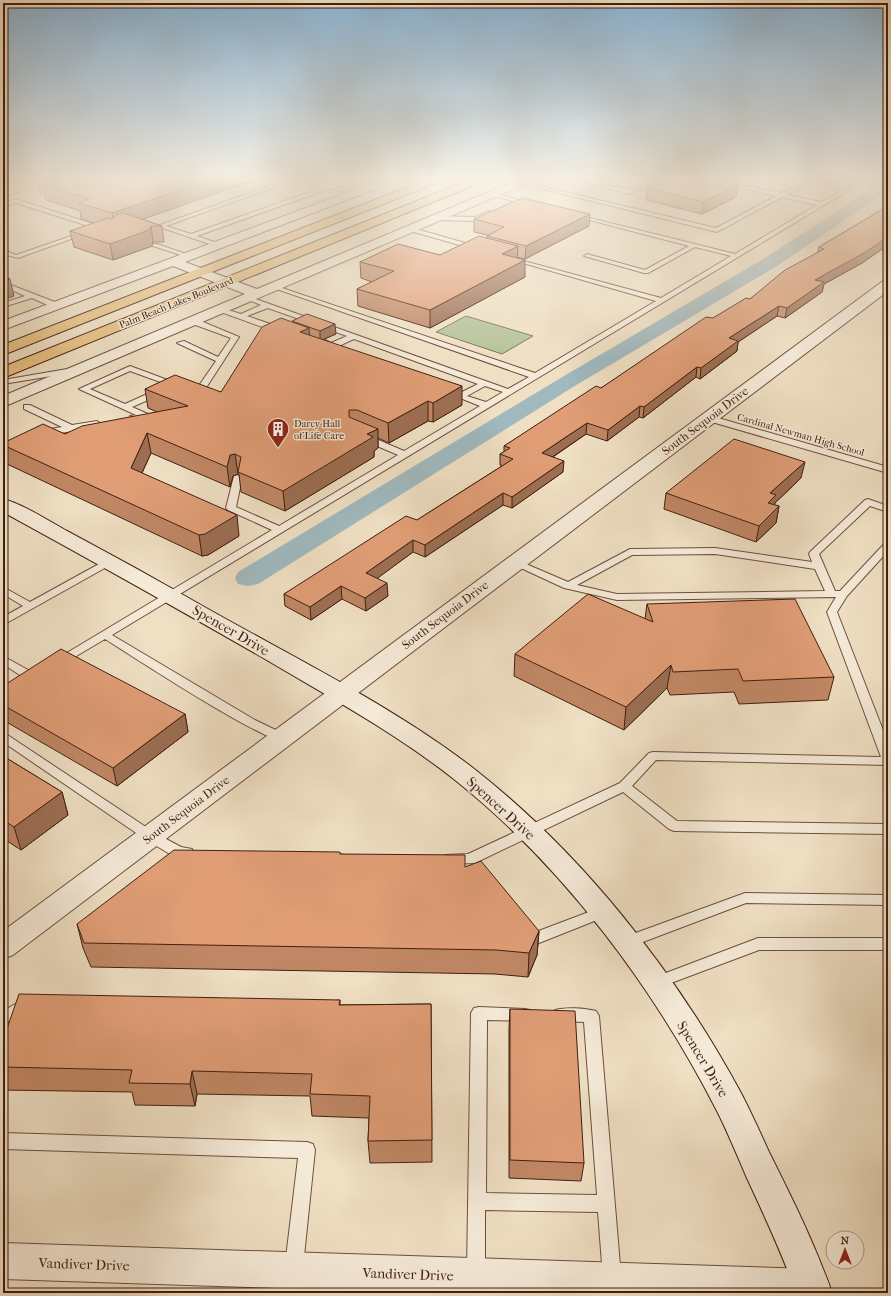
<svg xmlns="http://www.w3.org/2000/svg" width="891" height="1296" font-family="'IM FELL French Canon',serif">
	<rect width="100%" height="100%" fill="#efdfc3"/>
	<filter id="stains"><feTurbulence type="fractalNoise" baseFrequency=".005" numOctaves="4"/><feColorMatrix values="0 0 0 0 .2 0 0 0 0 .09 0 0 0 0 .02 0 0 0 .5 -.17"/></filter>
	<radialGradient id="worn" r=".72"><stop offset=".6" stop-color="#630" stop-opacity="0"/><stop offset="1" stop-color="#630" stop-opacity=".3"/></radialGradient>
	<path fill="#b4c398" stroke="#7a7154" d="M466 316 533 336 502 354 436 332Z"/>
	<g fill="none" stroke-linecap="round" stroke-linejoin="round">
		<path fill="#a0b9bf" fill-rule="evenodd" d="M7 178H30L28 181 3 187V179Z
			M888 179V191L777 266 573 387 258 584 248 586 238 584 235 578 238 572 559 379 765 258 883 181Z"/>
		<g stroke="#6c4f3d" stroke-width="2">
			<path id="lane" d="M55 178H62L3 197V193Z
				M292 178C305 178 317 184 329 184 338 185 347 178 357 178L336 186 358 193 355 195 331 188 197 236 220 244V246L218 247 157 226ZM297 179 324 187 191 234 166 226Z
				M569 178H577L628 190 657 178H664L629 194Z
				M697 178H706L781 193 794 187 758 178H767L802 186 787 195 822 202 863 178H869L112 635 255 720 286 735 288 738 286 741C269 746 129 654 105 639L63 664H55L53 662 55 660 272 530 228 510 226 508 234 476 237 475 242 478 236 507 279 526 398 455 363 440V436H369L404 451 480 406 445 392 449 390 460 393 478 384 354 339 330 350H324V346L347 336 268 308 247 316 282 328V332H276L218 311V307L241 314 261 305 244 298 250 297 508 389 529 377 271 287 276 286 535 373 656 301 509 259V257L661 298 731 256 695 247 648 273H644L584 256 587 254 645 270 689 246 574 216V214L735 254 817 205 782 197 717 232 519 183V181L716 228 776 196ZM485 386 503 392 486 402 467 396Z
				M490 193H494L533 204 528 205 490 195Z
				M16 199 105 228 106 229 101 230 16 203 3 207V203Z
				M489 211 491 212V214L476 221 436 220 433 218 436 216 475 217Z
				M409 227 479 247 480 248 477 250 407 230 406 229Z
				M83 232 88 233 18 258 3 254V250L16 255Z
				M153 244H157L192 256 187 257 153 246Z
				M3 282 60 304 61 306 54 308 32 298 3 307V303L25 296 3 286Z
				M190 319H196L239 337 202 394 198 396 189 392 193 390H196L216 361 177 343 184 341 218 357 231 338 190 323Z
				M130 366 181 385 174 387 130 371 90 389 125 404 156 390H162V394L132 407 148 414V418L130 420V416L136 415 79 389Z
				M73 368 77 370 76 372 3 384V380Z
				M24 405H30L72 425 97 421 101 424 97 427 42 436 39 435V431L62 427 24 409Z
				M708 415 888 467V473L705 420V416Z
				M868 499 888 506V512L870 506 819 554 835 591H840L885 543 888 542V551L847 596 837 612 888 743V765L656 760 632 786 677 821 888 824V834L674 831 669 829 623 792 475 863 450 864 445 863 443 859 445 855 468 854 620 783 649 753 653 752 881 757 827 612 836 597 617 600 564 588 510 563 515 560 519 561 568 582 630 549 715 548 812 562 809 554 810 552 865 500ZM715 554 815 569 825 591 617 594 577 585 632 555Z
				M108 559 113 562 112 564 3 625V617L23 606 3 594V587L30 602Z
				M3 656 37 675 39 678 37 681H29L3 664Z
				M3 732 155 833 181 847 192 849 194 853 192 857 187 858 173 856 145 839 3 742Z
				M745 893 888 895V905L746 903 627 948 622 946 620 942 622 938Z
				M602 907 607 908 609 912 607 916 534 945 529 943 521 932 523 928C529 926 532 927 536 932Z
				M758 938H888V950H759L655 989 650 987 648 983 650 979Z
				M24 999 29 1001 32 1005 29 1009 3 1025V1011Z
				M479 1007 525 1009 530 1010 533 1015 530 1020 525 1021 487 1020 486 1193 597 1195 584 1022 560 1021 555 1020 552 1015 555 1010C566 1007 585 1008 596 1011L599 1016 621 1277 618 1283 612 1286 606 1283 603 1277 598 1212 485 1210V1272L482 1278 476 1281 470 1278 467 1272 471 1013 474 1008Z
				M3 1133 307 1142 313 1144 315 1150 303 1266 300 1272 294 1275 288 1272 285 1266 298 1158 3 1149Z"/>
		</g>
		<g stroke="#6c4f3d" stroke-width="2">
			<path id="street" d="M386 178H401L399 180 185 262 257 289 522 178H537L535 180 3 407V396L245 294 173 266 3 330V321Z
				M888 280V291L13 955 3 959V931L883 281Z
				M3 1243 812 1269 825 1274 830 1287 828 1293H434L3 1279Z"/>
		</g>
		<g stroke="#411f10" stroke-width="2">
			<path id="secondary" d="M3 499C25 505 47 520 67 531 114 556 161 582 208 609 295 658 394 707 473 768 582 853 675 971 741 1093 751 1112 760 1132 769 1152 792 1198 815 1244 832 1293H796C782 1253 764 1215 746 1176 737 1155 728 1133 718 1113 655 989 564 867 455 780 396 733 329 697 265 659 178 609 91 560 3 512Z"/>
		</g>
		<g stroke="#411f10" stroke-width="2">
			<path id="primary" d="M431 178H446L444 180 3 355V345Z
				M474 178H489L487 180 3 378V367Z"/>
		</g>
		<use href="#lane" fill="#f5ead8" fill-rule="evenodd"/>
		<use href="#street" fill="#f5ead8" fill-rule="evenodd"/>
		<use href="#secondary" fill="#f5ead8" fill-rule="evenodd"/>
		<use href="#primary" fill="#e8c082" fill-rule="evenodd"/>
	</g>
	<path fill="#c18765" stroke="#411f10" d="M37 178H260L142 219 162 226 164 242H153L152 246 113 260 74 247 70 231 94 223 81 219 80 211 46 200 44 194 40 192Z
		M798 178H841L830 184Z
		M648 188 736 197 702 214 646 200Z
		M888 206V245L862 263 824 284 822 292 785 318 777 316 738 342 737 351 700 379 696 377 643 418 639 417 607 441 586 434 553 457 563 472 512 508 503 505 425 557 413 552 377 578 388 596 366 611 342 599 311 620 285 606 284 594 417 520 502 466 500 465V454L504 452V446L601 388 713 318 750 299 818 252 819 247Z
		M474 219 589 226 525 259 517 257 525 277 430 328 358 306 357 289 372 282 361 278 360 262 440 255 487 238V235L474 232Z
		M292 322 336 334 324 339 462 405 433 422 428 421 389 443 378 438V448L374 451V457L285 511 241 492 239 474H238L233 476 230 487 151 453 142 473 239 536 208 555 202 556 7 464 3 449V443L65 434 157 412 148 408 145 389 221 392Z
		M801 478 775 503 774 505 779 506 776 523 756 542 664 509 666 493Z
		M647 604 834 677 828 700 739 704 734 692 670 695 667 688 624 730 514 676 515 654 645 619Z
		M3 686 185 714 188 732 117 786 3 720Z
		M3 756 62 792 68 815 21 850 4 839 3 840Z
		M340 854 465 867 539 931 537 955 528 977 495 974 91 967 83 948 77 924Z
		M340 1000V1005L431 1004 432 1162 370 1163 368 1141 369 1118 312 1116 310 1096 197 1094 195 1106 135 1105 132 1092 3 1090V1040Z
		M510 1009 584 1163 581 1181 509 1178V1028Z"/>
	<path fill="#9d6e53" stroke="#411f10" d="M216 178H260L115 229 112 213Z
		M831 178H841L830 184Z
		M738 185 736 197 702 214 703 202Z
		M590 214 589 226 525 259 526 246Z
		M151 226 153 242 152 246 113 260 110 244Z
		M888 237V245L862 263 824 284 822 292 785 318 787 308 815 280Z
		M518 246 517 263 502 254Z
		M525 260V277L430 328V310Z
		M10 279 14 296 3 300V281Z
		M779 306 777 316 738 342 737 351 700 379 701 368 729 338Z
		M335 324 336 334 320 341V331Z
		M309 328 310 346 300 332Z
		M697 367 696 377 643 418 644 407Z
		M462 386V405L433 422V403Z
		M428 401V421L389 443 388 423Z
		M640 406 639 417 607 441 608 430Z
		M587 423 586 434 542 464V453Z
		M378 429V448L374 451V457L285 511 283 491 367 434Z
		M147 433 151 453 135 488 131 468Z
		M235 454 238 474 233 476 230 487 227 467 230 455Z
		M564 461 563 472 512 508V497Z
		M805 462 801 478 775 503 773 511 768 503 770 493Z
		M503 493V505L425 557V545Z
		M779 506 776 523 756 542 759 526Z
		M237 515 239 536 208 555 202 556 199 535Z
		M413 540V552L367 586 366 573Z
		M387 583 388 596 366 611 365 598Z
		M341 586 342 599 311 620 310 607Z
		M671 665 667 688 624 730 626 707Z
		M185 714 188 732 117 786 113 768Z
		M62 792 68 815 21 850 14 827Z
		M539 931 537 955 528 977 529 953Z
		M192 1071 197 1094 195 1106 190 1084Z"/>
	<path fill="#e09d76" stroke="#411f10" d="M38 178H216L112 213 78 203 89 199 43 185 51 182Z
		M672 178H705L738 185 703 202 648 188Z
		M522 198 590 214 526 246 487 236 504 227 474 219Z
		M888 206V237L864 253 815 280 824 282 787 308 779 306 729 338 738 341 701 368 697 367 644 407 640 406 608 430 587 423 542 453 564 461 512 497 503 493 425 545 413 540 366 573 387 583 365 598 341 586 310 607 284 594 406 516 417 520 513 459 500 454 510 448 504 446 596 386 601 388 706 317 713 318 746 298 750 299 785 270 824 249 819 247Z
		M123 213 162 226H151L149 230 110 244 70 231 108 218 113 219 117 215Z
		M479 236 518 246 502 254 525 260 430 310 357 289 394 271 360 262 398 244 440 255Z
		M3 276 10 279 3 281Z
		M307 314 335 324 320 331 292 321Z
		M281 318 309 328 300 332 462 386 433 403 428 401 388 423 357 410H349V417L378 429 367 434 373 437 283 491 238 472 241 457 235 454 230 455 227 467 147 433 131 468 237 515 205 534 199 535 3 445V443L43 424 65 434 82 426 188 406 145 389 175 375 221 392 262 327Z
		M734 439 805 462 770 493 776 495 768 503 779 506 759 526 666 493Z
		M588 594 653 622 647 604 795 599 834 677 743 681 738 669 673 672 671 665 626 707 515 654Z
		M61 649 185 714 113 768 3 705V686Z
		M3 756 62 792 14 827 3 820Z
		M174 850 340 852V854L465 855V867L481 861 539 931 529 953 496 950 84 943 77 924Z
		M19 994 340 1000 339 1005 431 1004 432 1140 368 1141 370 1096 310 1094 312 1074 192 1071 190 1084 129 1083 132 1070 3 1067V1040Z
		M510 1009 575 1011 584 1163 510 1160Z"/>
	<linearGradient id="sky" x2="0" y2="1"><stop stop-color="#8bb6d8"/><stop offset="0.5" stop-color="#f8f1e4"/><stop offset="1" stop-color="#f8f1e4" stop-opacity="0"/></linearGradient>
	<rect width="891" height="359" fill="url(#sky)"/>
	<defs>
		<g id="building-pin" transform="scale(1.15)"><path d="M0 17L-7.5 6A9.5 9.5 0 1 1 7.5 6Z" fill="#8f2418" stroke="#f5ead8"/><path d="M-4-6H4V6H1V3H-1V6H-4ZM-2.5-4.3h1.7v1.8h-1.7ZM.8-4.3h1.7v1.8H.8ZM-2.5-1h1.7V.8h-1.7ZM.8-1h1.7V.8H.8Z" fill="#fff"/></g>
	</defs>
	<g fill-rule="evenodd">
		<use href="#building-pin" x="278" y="429"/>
	</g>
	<g text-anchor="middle" stroke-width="3" stroke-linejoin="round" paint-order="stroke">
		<g font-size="10" fill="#411f10" stroke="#f5ead8">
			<text transform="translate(176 302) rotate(-22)" y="4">Palm Beach Lakes Boulevard</text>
			<text transform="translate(801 434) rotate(16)" y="4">Cardinal Newman High School</text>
		</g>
		<g font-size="10" fill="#411f10" stroke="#f5ead8" text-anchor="start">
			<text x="294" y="427">Darcy Hall<tspan x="294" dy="12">of Life Care</tspan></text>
		</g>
		<g font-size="12" fill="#411f10" stroke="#f5ead8">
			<text transform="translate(705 421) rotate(-37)" y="4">South Sequoia Drive</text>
			<text transform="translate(445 615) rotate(-37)" y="4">South Sequoia Drive</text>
			<text transform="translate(186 810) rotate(-37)" y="4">South Sequoia Drive</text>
		</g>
		<g font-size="14" fill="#411f10" stroke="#f5ead8">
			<text transform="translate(231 630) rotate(30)" y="5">Spencer Drive</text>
			<text transform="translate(501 808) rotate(42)" y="5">Spencer Drive</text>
			<text transform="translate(703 1059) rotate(59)" y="5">Spencer Drive</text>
			<text transform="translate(84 1264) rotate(2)" y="5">Vandiver Drive</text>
			<text transform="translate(408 1274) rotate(2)" y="5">Vandiver Drive</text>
		</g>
	</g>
	<rect width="891" height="1296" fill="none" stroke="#efdfc3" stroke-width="16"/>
	<rect x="4" y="4" width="883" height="1288" fill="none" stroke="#411f10" stroke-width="2"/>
	<rect x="8" y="8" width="875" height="1280" fill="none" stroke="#411f10"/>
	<g transform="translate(845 1250)"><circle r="19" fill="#f5ead8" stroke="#ad9988"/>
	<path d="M0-3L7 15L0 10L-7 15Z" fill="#8f2418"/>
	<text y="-6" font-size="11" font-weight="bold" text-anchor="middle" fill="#411f10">N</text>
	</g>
	<rect width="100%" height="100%" filter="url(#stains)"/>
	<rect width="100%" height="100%" fill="url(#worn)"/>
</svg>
